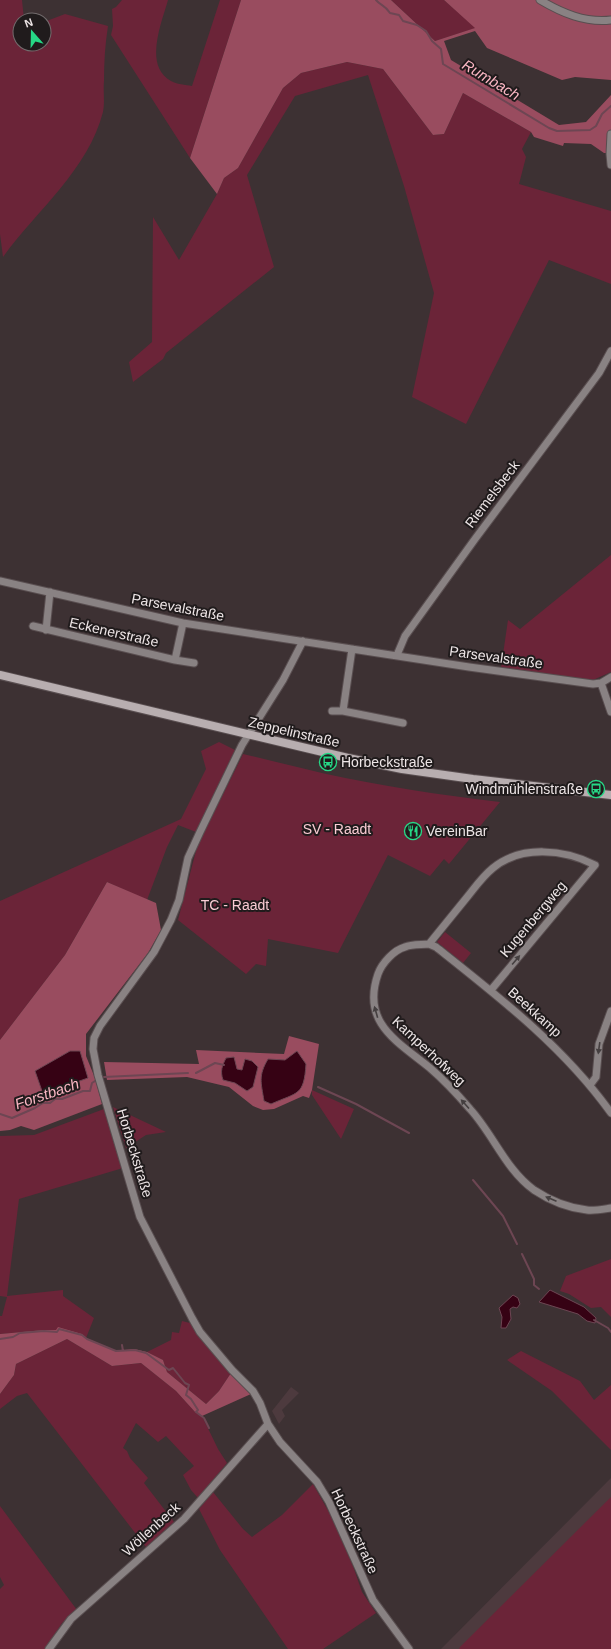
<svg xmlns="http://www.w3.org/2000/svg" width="611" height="1649" font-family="Helvetica,sans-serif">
	<rect width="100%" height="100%" fill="#3d3133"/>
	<path fill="#4d3a3e" d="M291 1387 299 1393 282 1410 285 1416 279 1424 272 1411Z
		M611 1478V1649H441Z"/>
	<path fill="#6b2438" d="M0 0H22L24 20H20V44H44V22L65 14 108 26C105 45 104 62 104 81 103 91 105 102 103 112 88 170 37 210 3 257L0 234Z
		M122 0H168C162 22 143 66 171 81 176 84 186 85 192 86L220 0H241L190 158 111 35 113 26 112 9 116 7Z
		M391 0H444L476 28 435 41Z
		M347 62 383 69 433 135 444 134 463 93 531 132 522 149 526 157 519 184 611 211V284L549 260 466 424 412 397 434 293 404 186 368 75 295 96 247 175 274 267 166 353 163 359 133 382 129 362 152 342 153 217 179 260 217 194 224 178 238 168 283 88 301 73Z
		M611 555V672L593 680 501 668 508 620 520 629Z
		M219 742 235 750 196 832 178 825 167 847 147 900 107 882 65 955 0 1040V901L181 819 206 769 201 751Z
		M243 754C269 760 296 767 322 773 381 786 440 795 500 802L449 864 444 859 430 876 388 855 338 953 268 939 266 966 256 964 246 974 178 920 197 847Z
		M445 932 471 953 463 963 437 942Z
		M312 1090 354 1109 341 1139 312 1095Z
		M113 1107 166 1132 146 1135 126 1148Z
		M104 1109 123 1168 19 1199 7 1296 63 1290V1296L94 1318 86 1338 82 1334 44 1330 0 1334V1316H2L7 1297 0 1296V1136L34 1135Z
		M611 1259V1317L601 1307 591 1308 569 1294 560 1291 566 1276Z
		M182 1321 190 1323 217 1358 231 1373 219 1391 206 1404 167 1372 163 1360 147 1352 171 1340 172 1332 179 1333Z
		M67 1339 112 1366 141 1363 176 1391 195 1412 202 1416 218 1449 227 1463 198 1498 191 1490 183 1475 194 1466 166 1436 158 1442 136 1423 123 1448 127 1451 130 1458 148 1478 144 1483 174 1522 146 1547 27 1393 17 1396 0 1409V1394L14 1375 16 1364Z
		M521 1351 580 1381 594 1400 611 1385V1450L552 1391 507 1360Z
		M313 1484 330 1514 353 1566 362 1592 376 1613 323 1649H288L220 1550 199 1509 213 1492 243 1529 252 1537 282 1515Z
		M611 1497V1649H459L460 1647Z
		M0 1506 77 1610 62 1623 45 1649H0V1589L4 1585 0 1577Z"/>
	<path fill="#994c5f" d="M241 0H391L435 41 475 28 444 0H611V80L575 77 562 80 487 48 475 31 444 41 451 60 559 125 586 122 611 95V153H604L591 144 564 143 563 146 534 137 531 132 463 93 444 134 433 135 383 69 347 62 301 73 283 88 238 168 224 178 217 194 190 158Z
		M107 882 156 903 161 930 148 953 86 1034V1056L95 1078 102 1104 34 1130 21 1126 10 1130 0 1131V1040L65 955Z
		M289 1036 319 1044 312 1090 309 1098 303 1096 274 1109 263 1110 253 1106 229 1087 187 1077 107 1080 104 1062 199 1064 196 1050 284 1054Z
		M58 1327 82 1334 86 1338 116 1351 134 1349 147 1352 163 1360 167 1372 206 1404 219 1391 231 1373 251 1394 202 1416 195 1412 176 1391 141 1363 112 1366 67 1339 16 1364 14 1375 0 1394V1334L44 1330H56Z"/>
	<path fill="#360214" stroke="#6d4653" d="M70 1051H80L88 1078 43 1094 35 1071Z
		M297 1051 306 1064C304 1096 298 1092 271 1104L264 1101C261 1082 258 1076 268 1059L285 1060Z
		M234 1057 237 1069 242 1070 245 1059 252 1061 258 1067 253 1087 247 1091 235 1083 223 1080C220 1071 222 1066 226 1058Z
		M550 1290 584 1307 596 1318 595 1323 587 1321 578 1314 539 1302Z
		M513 1295 518 1298 520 1304 517 1308 513 1307 510 1309 511 1319 506 1328H501L502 1317 499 1308Z"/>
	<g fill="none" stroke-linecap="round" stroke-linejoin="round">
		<path stroke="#6d4653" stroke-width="2" d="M376 0C381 6 385 5 390 13L399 15 403 21 417 25 426 31 432 41 441 49 443 64 549 128 557 131 590 130 596 126 602 114 611 106
			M196 1073 215 1063 224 1065
			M104 1077 188 1073
			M318 1087 356 1104 409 1133
			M0 1114 12 1118 35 1108 43 1103H50L55 1099H62L83 1091H90L92 1083 95 1081
			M473 1180 503 1216 517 1244
			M522 1254 534 1279V1285L539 1289
			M594 1320 608 1328 611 1332
			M0 1339 13 1337 20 1333 44 1331 57 1332 59 1329 82 1335 87 1339 116 1351 135 1350 146 1353 169 1370 173 1368 185 1383 189 1385 186 1395 191 1399 198 1410 196 1412 204 1418 209 1428
			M122 1345 123 1351"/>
		<g stroke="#594e50" stroke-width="9">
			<path id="minor" d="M540 0C562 13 585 23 611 20
				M611 134 610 154 611 165
				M0 581 183 623 469 667 593 684 601 683 611 677
				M33 626 175 660 183 623
				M46 630 50 592
				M303 641 283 680 242 745 200 832 188 858 179 900 171 920 154 952 100 1026 94 1038 93 1049 98 1075 140 1217 192 1318 200 1332 232 1370 253 1391 260 1403 268 1424 280 1442 317 1482 329 1502 373 1600 409 1649
				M397 655 405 636 475 539 599 373 611 351
				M175 660 194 663
				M601 683 611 712
				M332 711H343L403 723
				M343 711 352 649
				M429 944 436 947C499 997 564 1047 611 1113
				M491 990 595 865C564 849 521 845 493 868 483 876 476 886 468 896 455 912 442 928 429 944 422 945 412 944 405 947 394 950 382 963 378 974 361 1023 397 1041 430 1068 444 1080 458 1095 470 1109 493 1134 506 1170 534 1190 549 1200 569 1208 587 1210 594 1211 604 1209 611 1208
				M590 1085 596 1077 599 1044 611 1011
				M49 1649 71 1619 184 1519 268 1424"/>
		</g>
		<g stroke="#594e50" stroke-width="10">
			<path id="secondary" d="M0 675 348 758 402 769 473 779 611 795"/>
		</g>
		<use href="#minor" stroke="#898283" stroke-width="7"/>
		<use href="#secondary" stroke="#b8aeb0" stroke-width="8"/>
	</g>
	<defs><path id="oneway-solid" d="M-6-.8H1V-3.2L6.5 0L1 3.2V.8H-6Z"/></defs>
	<g fill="#453f40">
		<use href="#oneway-solid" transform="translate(516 960) rotate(-50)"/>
		<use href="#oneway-solid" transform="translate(376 1012) rotate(-106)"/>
		<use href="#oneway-solid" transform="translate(599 1048) rotate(98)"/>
		<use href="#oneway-solid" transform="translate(465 1104) rotate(-132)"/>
		<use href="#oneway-solid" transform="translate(551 1199) rotate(-157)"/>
	</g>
	<defs>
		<g id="bus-ring" transform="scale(0.9)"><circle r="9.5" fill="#201b1c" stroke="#26d886" stroke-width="1.5"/><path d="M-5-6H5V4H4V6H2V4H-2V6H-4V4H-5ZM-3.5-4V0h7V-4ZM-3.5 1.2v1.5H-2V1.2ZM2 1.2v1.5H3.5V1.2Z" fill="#26d886"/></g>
		<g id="restaurant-ring" transform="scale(0.9)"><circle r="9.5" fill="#201b1c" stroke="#26d886" stroke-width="1.5"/><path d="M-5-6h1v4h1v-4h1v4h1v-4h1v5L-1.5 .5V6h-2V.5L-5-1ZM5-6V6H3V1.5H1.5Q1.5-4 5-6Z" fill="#26d886"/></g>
	</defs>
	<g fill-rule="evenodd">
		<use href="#bus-ring" x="328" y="762"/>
		<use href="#bus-ring" x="596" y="789"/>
		<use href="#restaurant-ring" x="413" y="831"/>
	</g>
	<g text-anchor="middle" stroke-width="4" stroke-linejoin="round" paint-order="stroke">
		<g font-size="14" fill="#ede5e6" stroke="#201b1c">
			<text transform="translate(492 494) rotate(-53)" y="5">Riemelsbeck</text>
			<text transform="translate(178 607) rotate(11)" y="5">Parsevalstraße</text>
			<text transform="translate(114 632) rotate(13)" y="5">Eckenerstraße</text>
			<text transform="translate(496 657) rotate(8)" y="5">Parsevalstraße</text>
			<text transform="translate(294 732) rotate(13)" y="5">Zeppelinstraße</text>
			<text transform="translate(533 919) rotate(-50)" y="5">Kugenbergweg</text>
			<text transform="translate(535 1012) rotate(42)" y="5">Beekkamp</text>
			<text transform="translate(429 1051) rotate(43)" y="5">Kamperhofweg</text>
			<text transform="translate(135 1153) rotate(73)" y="5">Horbeckstraße</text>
			<text transform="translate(151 1529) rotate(-42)" y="5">Wöllenbeck</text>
			<text transform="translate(355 1531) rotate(65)" y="5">Horbeckstraße</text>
		</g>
		<g font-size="14" fill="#ede5e6" stroke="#201b1c" text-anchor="start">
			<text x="341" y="767">Horbeckstraße</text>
			<text x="583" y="794" text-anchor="end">Windmühlenstraße</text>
			<text x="426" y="836">VereinBar</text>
		</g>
		<g font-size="14" fill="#faccd4" stroke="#201b1c">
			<text x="337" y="834">SV - Raadt</text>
			<text x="235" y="910">TC - Raadt</text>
		</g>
		<g font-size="15" font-style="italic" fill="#fbb7c4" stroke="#201b1c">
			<text transform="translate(491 80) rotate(31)" y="5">Rumbach</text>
			<text transform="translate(47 1094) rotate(-19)" y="5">Forstbach</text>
		</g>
	</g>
	<g transform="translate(32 32) rotate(340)"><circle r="19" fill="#201b1c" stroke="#726c6d"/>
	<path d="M0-3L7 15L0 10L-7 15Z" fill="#26d886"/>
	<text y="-6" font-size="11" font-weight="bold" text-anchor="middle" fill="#ede5e6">N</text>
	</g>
</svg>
